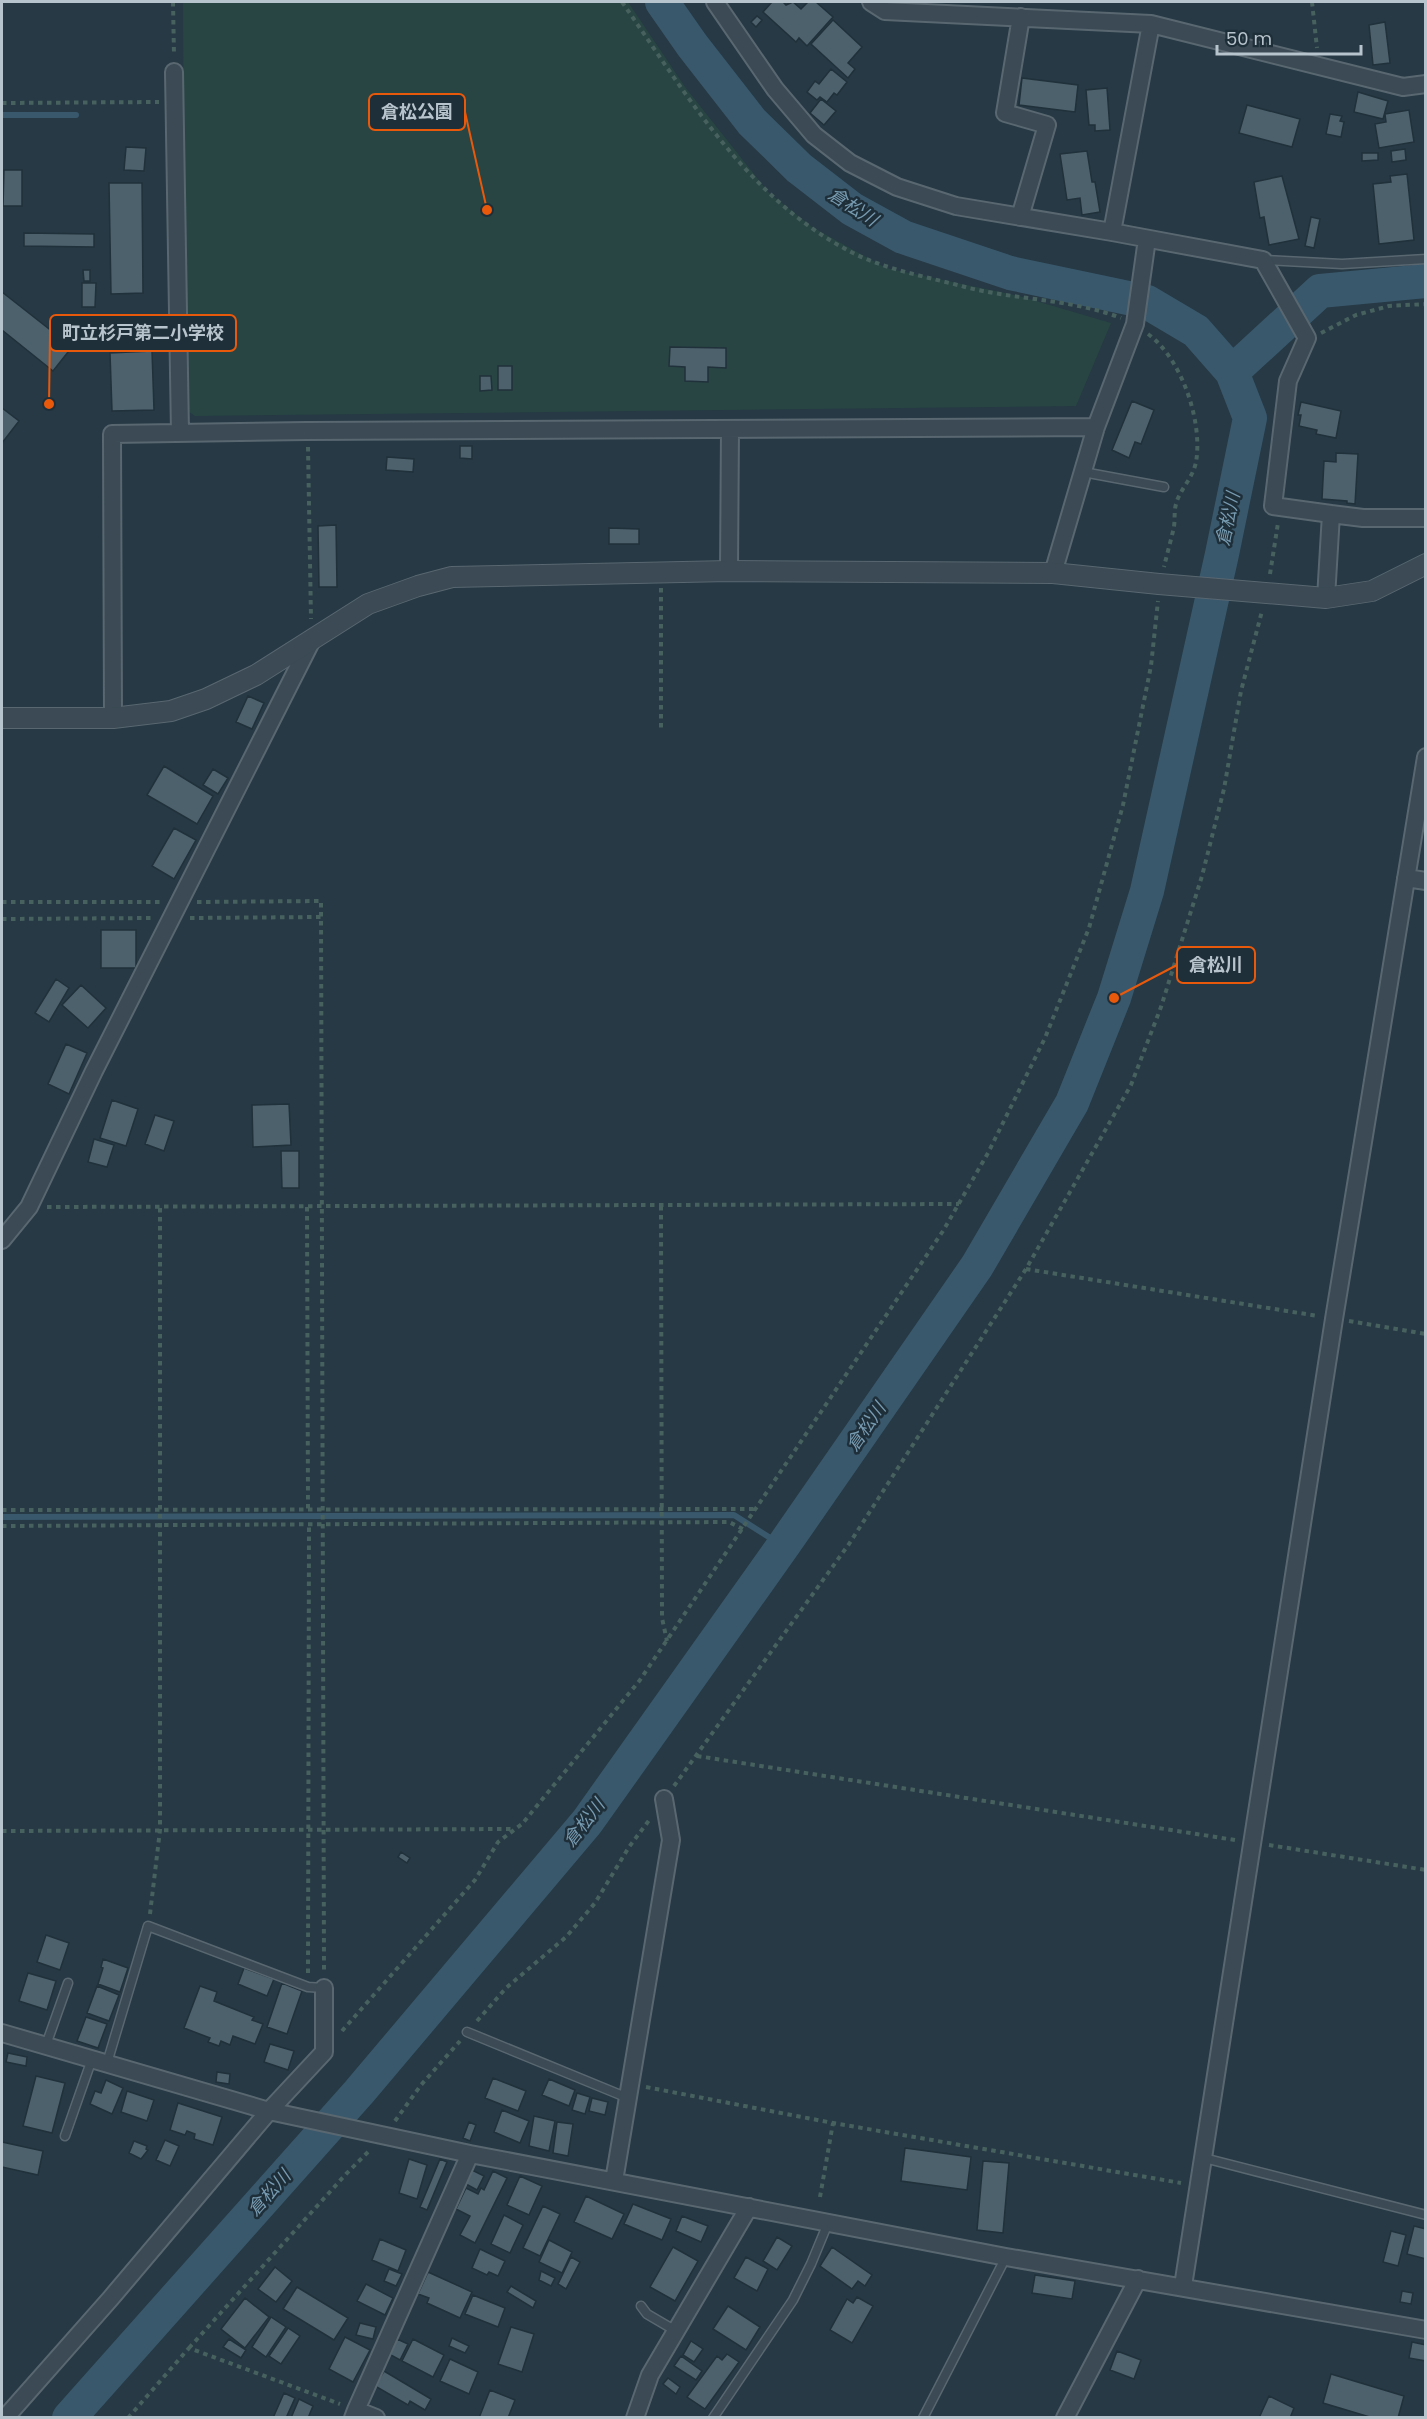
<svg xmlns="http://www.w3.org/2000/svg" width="1427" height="2419" font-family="Poppins,'Noto Sans JP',sans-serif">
	<rect width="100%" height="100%" fill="#263944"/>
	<path fill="#284543" d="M183 2H628L685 87 769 193 812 227 886 268 1019 296 1111 323 1076 406 195 416 185 409Z"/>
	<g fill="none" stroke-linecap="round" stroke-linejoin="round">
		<path stroke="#39586c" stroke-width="6" d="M2 115H76
			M2 1517 734 1515 783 1546"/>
		<path stroke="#39586c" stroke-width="34" d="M1232 372 1320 291 1426 281
			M69 2418 359 2092 587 1822 783 1546 977 1266 1072 1103 1114 998 1147 891 1222 554 1250 418 1232 372 1196 331 1147 302 1010 273 903 237 852 209 799 168 752 122 692 45 662 2"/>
	</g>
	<path fill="#4c616c" stroke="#21313b" stroke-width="1.5" d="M772 2H783L786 5 793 2 801 9 808 2H816L833 17 807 46 799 38 796 42 763 12Z
		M757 16 762 20 756 27 751 22Z
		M833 20 862 47 848 63 855 69 848 78 811 44Z
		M1385 22 1390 63 1373 65 1369 25Z
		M831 69 847 82 837 95 834 93 827 102 820 97 817 100 807 92 815 81 819 84Z
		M1022 78 1078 85 1075 112 1019 105Z
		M1107 88 1110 130 1095 131V125H1089L1086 90Z
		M1358 92 1388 101 1383 119 1354 112Z
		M821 99 836 111 824 125 810 113Z
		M1247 105 1300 119 1292 147 1239 133Z
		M1409 110 1414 142 1379 148 1375 124 1386 122 1385 114Z
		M1330 114 1342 116 1340 121 1344 122 1341 137 1326 134Z
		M126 147 146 148 144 171 124 170Z
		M1405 149 1406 160 1392 162 1391 151Z
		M1087 151 1092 182H1095L1100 212 1082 215 1080 198 1067 200 1060 154Z
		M1362 153H1378V160L1362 161Z
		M4 170H22V206H3Z
		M1407 174 1414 240 1379 244 1373 184 1391 182 1390 176Z
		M1282 176 1299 239 1269 245 1264 217 1260 218 1254 182Z
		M109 183H142L143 293 111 294Z
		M1311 217 1320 219 1314 248 1305 246Z
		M24 233 94 234V247L24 246Z
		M83 270H90V281H84Z
		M82 283H96L95 307H82Z
		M2 292 72 347 53 371 2 330Z
		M670 347 726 348V368L708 367V382L685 381V367L669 366Z
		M152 351 154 410 112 411 110 353Z
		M498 366H512V390H498Z
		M480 376H491L492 390 480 391Z
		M1132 401 1154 410 1141 444 1135 442 1129 458 1112 450Z
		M1301 402 1341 411 1336 438 1316 434 1317 430 1299 426 1301 415H1298Z
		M2 408 19 421 2 443Z
		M460 446H472V459L460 458Z
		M1336 453 1358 454 1355 504 1347 503V501L1322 499 1324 461 1336 462Z
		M387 457 414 459 413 472 386 470Z
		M336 525 337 587H319L318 526Z
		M609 528 639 529V544H609Z
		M248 696 264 703 252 729 236 722Z
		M164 766 213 796 197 824 147 795Z
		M213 769 228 778 218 794 203 785Z
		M174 828 196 840 174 879 152 866Z
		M101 930H136V968H101Z
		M56 979 69 988 49 1022 35 1013Z
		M81 985 106 1008 88 1028 62 1005Z
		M66 1044 87 1053 69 1094 48 1084Z
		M112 1100 138 1109 126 1146 100 1138Z
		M289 1104 291 1145 253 1147 252 1105Z
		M155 1115 174 1121 164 1151 145 1144Z
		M94 1139 114 1145 107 1167 88 1162Z
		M281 1151H299V1188H282Z
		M401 1852 410 1858 407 1863 398 1857Z
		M46 1935 69 1943 60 1970 37 1962Z
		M103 1959 128 1968 120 1992 98 1984 103 1968 101 1967Z
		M244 1968 274 1979 267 1996 238 1984Z
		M28 1973 56 1981 47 2010 19 2001Z
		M282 1983 302 1991 287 2034 267 2027Z
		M97 1986 119 1995 109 2021 87 2013Z
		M200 1986 217 1992 214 2001 254 2017 252 2020 263 2024 255 2044 233 2036 230 2045 221 2041 219 2046 208 2042 210 2038 184 2028Z
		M86 2017 107 2024 98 2048 77 2041Z
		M270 2044 294 2051 288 2070 264 2062Z
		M8 2053 27 2057 26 2066 6 2062Z
		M217 2072 230 2074 229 2084 216 2082Z
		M36 2076 65 2083 52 2133 23 2126Z
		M493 2078 526 2091 518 2111 485 2098Z
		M549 2079 575 2090 569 2106 542 2095Z
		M106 2080 123 2088 112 2114 90 2104 95 2091 101 2093Z
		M127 2091 154 2100 147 2121 121 2112Z
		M577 2093 590 2097 585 2114 572 2110Z
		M592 2098 608 2102 605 2115 589 2111Z
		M178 2103 222 2117 213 2145 194 2139 195 2134 187 2131 185 2135 170 2130Z
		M502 2110 529 2121 520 2143 494 2132Z
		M534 2116 555 2121 549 2151 529 2146Z
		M469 2122 476 2125 470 2141 463 2138Z
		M557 2122 573 2124 568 2156 553 2153Z
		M165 2140 179 2146 170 2166 156 2160Z
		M134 2141 147 2146 146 2149 148 2150 141 2159 129 2153Z
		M2 2142 43 2151 38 2175 2 2167Z
		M905 2148 971 2157 967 2190 901 2181Z
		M409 2159 427 2165 417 2199 399 2193Z
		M440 2159 447 2162 427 2210 420 2207Z
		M983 2161 1009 2163 1003 2233 977 2230Z
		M472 2170 484 2176 477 2190 466 2184Z
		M493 2171 507 2178 475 2243 460 2235 470 2216 456 2209 466 2188 478 2194 481 2188 484 2190Z
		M520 2176 542 2186 529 2215 507 2205Z
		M586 2196 624 2214 612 2239 574 2222Z
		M633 2204 671 2219 662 2240 624 2224Z
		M543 2206 560 2214 540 2256 523 2248Z
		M504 2215 523 2225 510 2253 491 2244Z
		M682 2216 708 2226 701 2242 676 2231Z
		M1414 2226 1426 2229V2259L1407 2254Z
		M1391 2231 1406 2235 1398 2266 1383 2262Z
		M777 2237 792 2246 777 2270 763 2261Z
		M380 2239 406 2250 398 2271 372 2260Z
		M549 2240 572 2252 562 2273 539 2262Z
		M673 2247 698 2261 675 2301 650 2287Z
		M832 2247 872 2275 865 2286 858 2281 852 2289 820 2266Z
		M480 2249 505 2261 498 2276 489 2272 487 2275 472 2268Z
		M571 2257 580 2262 566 2289 558 2284Z
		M746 2257 768 2269 757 2291 734 2278Z
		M275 2267 292 2281 276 2302 258 2289Z
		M389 2269 402 2274 396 2286 384 2281Z
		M541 2271 555 2278 551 2286 539 2280Z
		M428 2272 472 2292 460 2318 427 2303 429 2298 418 2294Z
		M1035 2275 1075 2281 1072 2299 1032 2293Z
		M366 2284 393 2298 385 2315 357 2301Z
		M511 2286 536 2301 533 2308 507 2292Z
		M297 2287 348 2318 334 2340 283 2309Z
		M1402 2291 1413 2293 1411 2304 1400 2302Z
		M473 2295 505 2308 498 2327 465 2314Z
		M857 2297 873 2306 852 2343 830 2330 847 2299 853 2303Z
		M245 2298 269 2317 245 2348 221 2329Z
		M728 2306 760 2327 746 2350 713 2329Z
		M271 2317 286 2327 266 2357 252 2347Z
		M360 2323 376 2327 373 2339 356 2335Z
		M511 2327 534 2334 522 2372 498 2364Z
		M288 2328 300 2336 281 2364 269 2356Z
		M345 2337 370 2350 353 2382 329 2369Z
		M452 2338 469 2346 465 2353 449 2346Z
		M229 2339 246 2350 241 2358 223 2347Z
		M397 2339 408 2344 400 2360 389 2354Z
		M413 2339 444 2355 433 2377 402 2361Z
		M691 2341 703 2349 694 2362 683 2355Z
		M1412 2342 1426 2345V2361L1409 2358Z
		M1117 2351 1141 2360 1134 2379 1110 2370Z
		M727 2354 739 2362 705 2409 687 2397 717 2356 722 2360Z
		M681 2356 702 2371 696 2380 674 2366Z
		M450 2359 478 2372 469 2394 440 2381Z
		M384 2371 431 2399 425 2410 410 2401 408 2405 375 2386Z
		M1331 2374 1404 2396 1398 2418H1373L1323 2403Z
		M668 2378 680 2387 676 2394 663 2384Z
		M490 2390 515 2400 508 2418H479Z
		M284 2393 295 2398 286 2418H273Z
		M1269 2396 1294 2408 1290 2418H1259Z
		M299 2399 313 2406 308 2418H291Z"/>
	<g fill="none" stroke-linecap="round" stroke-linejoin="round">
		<g stroke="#596771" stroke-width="11">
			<path id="service" d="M1264 260 1342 264 1426 259
				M1083 472 1164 487
				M467 2032 628 2098
				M46 2045 68 1983
				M107 2063 148 1926 308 1987 324 1988
				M65 2136 92 2059
				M1204 2158 1426 2215
				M641 2306 647 2314 676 2331
				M713 2418 793 2300 811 2264 828 2223
				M923 2418 1006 2257"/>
		</g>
		<g stroke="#596771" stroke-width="20">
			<path id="minor" d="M715 2 775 89 814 135 850 163 897 187 956 206 1112 232 1263 260 1307 338 1288 381 1273 506 1331 514
				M871 2 885 11 1151 24 1403 87 1426 84
				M174 72 180 433
				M1020 217 1047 125 1005 113 1021 17
				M1112 232 1151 24
				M729 571 730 429
				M1053 573 1096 427 1135 324 1147 239
				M1326 598 1331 514 1363 518H1426
				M113 718 112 434 307 431 1096 427
				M1406 878 1426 881
				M2 1240 29 1207 94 1071 313 638
				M2 2033 269 2111 470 2154 356 2410
				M470 2154 1006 2257 1426 2330
				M614 2181 671 1840 664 1799
				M1183 2286 1334 1319 1426 757
				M5 2418 111 2298 269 2111 324 2052V1988
				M353 2418 356 2410 376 2418
				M635 2418 650 2375 749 2207
				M1065 2418 1138 2279"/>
		</g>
		<g stroke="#596771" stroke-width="22">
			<path id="tertiary" d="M2 718H113L171 711 206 699 256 675 368 604 418 586 452 577 729 571 1053 573 1159 584 1326 598 1372 591 1426 564"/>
		</g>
		<path stroke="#47615f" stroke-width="4" stroke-dasharray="4.5 4.5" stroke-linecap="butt" d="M173 2 174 56
			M622 2C687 95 748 200 853 253 887 270 928 277 965 287 1016 300 1072 299 1121 318
			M1312 2 1317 48
			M2 103 159 102
			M1321 333 1356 315 1389 306 1426 304
			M1148 334C1182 359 1203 422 1196 462 1193 478 1180 489 1176 504 1174 511 1175 519 1174 527 1171 540 1167 554 1164 567
			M308 447 311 619
			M1270 574 1278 523
			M661 588V729
			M2 902H160
			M197 902 321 901 324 1972
			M190 918 321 917
			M2 919 153 918
			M661 1206 662 1618 667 1641
			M47 1207 959 1204
			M307 1207 308 1509
			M1026 1269 1318 1316
			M1349 1321 1426 1334
			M2 1510 756 1509
			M2 1526 729 1522 743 1529
			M697 1756 1235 1840
			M674 1786 849 1544 1026 1269 1131 1085 1161 1007 1202 876 1224 789 1241 691 1262 611
			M2 1831 514 1829
			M1269 1845 1426 1870
			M150 1914 160 1830V1207
			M308 1973 309 1524
			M477 2021 506 1988 566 1937 595 1903 629 1847 650 1819
			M342 2031 475 1880 498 1842 522 1824 640 1680 943 1231 988 1153 1045 1038 1089 928 1123 805 1151 666 1158 601
			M646 2087 833 2123 1181 2183
			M395 2121 421 2085 460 2041
			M820 2197 833 2123
			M189 2348 346 2174 371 2149
			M128 2418 189 2348 340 2404"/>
		<use href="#service" stroke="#3b4a54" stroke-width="8"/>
		<use href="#minor" stroke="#3b4a54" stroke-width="16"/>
		<use href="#tertiary" stroke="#3b4a54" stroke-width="20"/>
	</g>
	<g text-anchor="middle" stroke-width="5" stroke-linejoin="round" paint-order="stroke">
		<g font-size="18" font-style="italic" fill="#779bb1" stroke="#1f2f39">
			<text transform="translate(853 207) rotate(33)" y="6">倉松川</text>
			<text transform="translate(1228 519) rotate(-78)" y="6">倉松川</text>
			<text transform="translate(866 1427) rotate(-55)" y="6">倉松川</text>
			<text transform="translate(584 1823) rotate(-52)" y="6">倉松川</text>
			<text transform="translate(269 2193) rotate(-48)" y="6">倉松川</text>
		</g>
	</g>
	<path fill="none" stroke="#e8590c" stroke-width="2" d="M487 210L465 112M49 404L50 333M1114 998L1177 965"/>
	<g fill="#e8590c" stroke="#1f2f39" stroke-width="2">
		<circle cx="487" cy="210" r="6"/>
		<circle cx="49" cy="404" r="6"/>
		<circle cx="1114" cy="998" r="6"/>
	</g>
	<g fill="#1f2f39" stroke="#e8590c" stroke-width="2">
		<rect x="369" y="94" width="96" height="36" rx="6"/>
		<rect x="50" y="315" width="186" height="36" rx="6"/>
		<rect x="1177" y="947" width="78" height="36" rx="6"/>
	</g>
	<g font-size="18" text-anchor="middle" font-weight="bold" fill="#b8c4cd">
		<text x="417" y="118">倉松公園</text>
		<text x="143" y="339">町立杉戸第二小学校</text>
		<text x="1216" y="971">倉松川</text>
	</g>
	<rect width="1427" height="2419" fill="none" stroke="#b8c4cd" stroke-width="6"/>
	<path d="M1217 45v9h144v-9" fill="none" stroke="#b8c4cd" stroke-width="3"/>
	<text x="1226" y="45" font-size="18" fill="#b8c4cd" stroke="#1f2f39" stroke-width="4.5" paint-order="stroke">50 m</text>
</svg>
